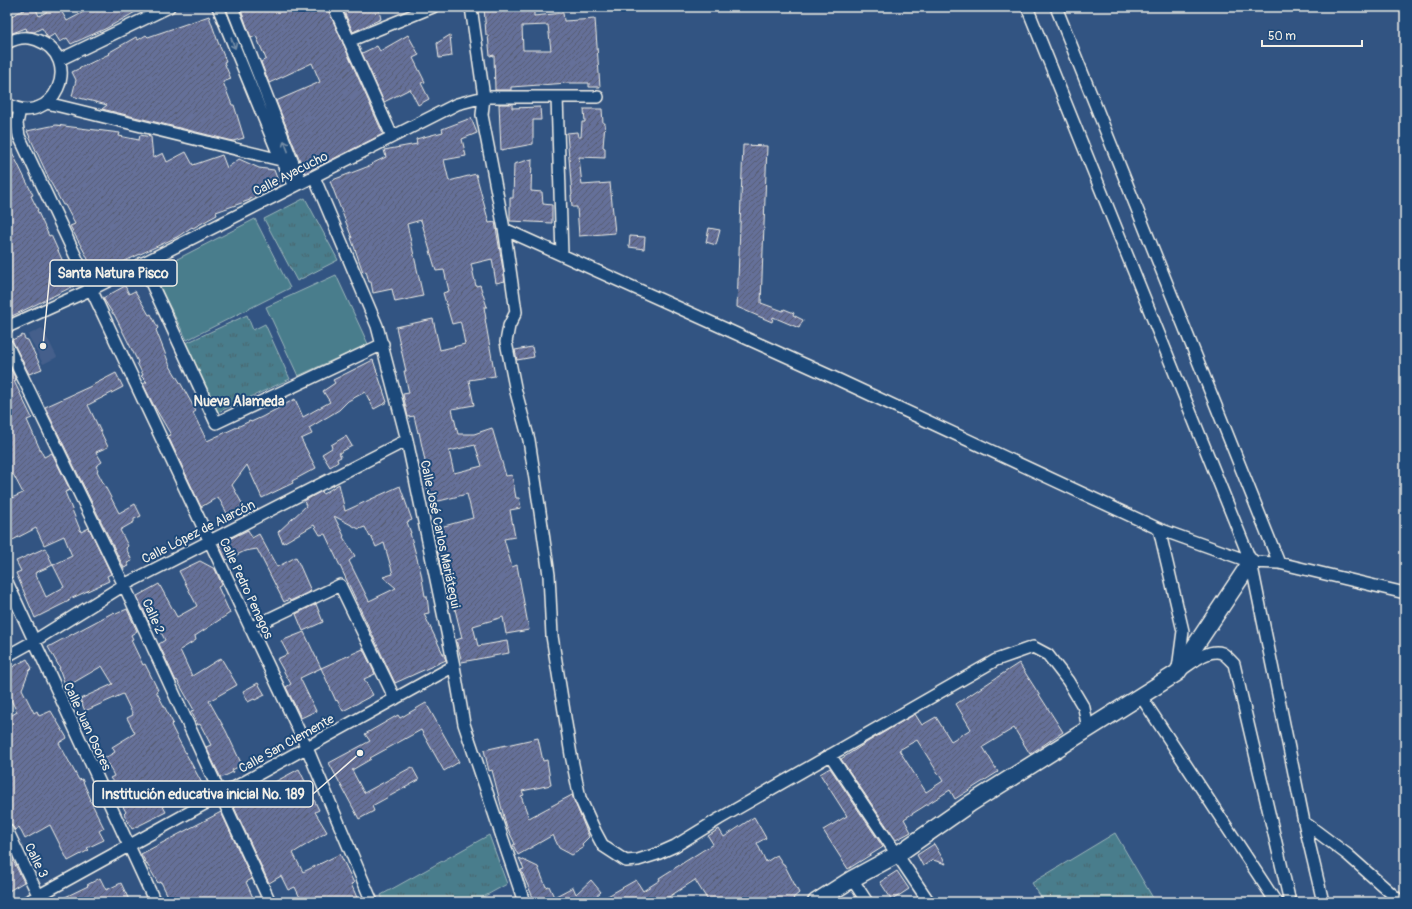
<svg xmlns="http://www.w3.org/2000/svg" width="1412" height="909" font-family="Pangolin,sans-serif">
	<defs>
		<pattern id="grass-tufts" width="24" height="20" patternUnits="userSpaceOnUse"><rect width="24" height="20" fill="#487d8c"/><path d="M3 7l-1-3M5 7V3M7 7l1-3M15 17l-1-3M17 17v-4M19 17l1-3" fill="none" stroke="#48656c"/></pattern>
		<pattern id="building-hatch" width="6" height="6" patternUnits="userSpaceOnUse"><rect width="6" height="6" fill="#657099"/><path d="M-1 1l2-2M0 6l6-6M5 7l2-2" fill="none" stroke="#575c70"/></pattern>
	</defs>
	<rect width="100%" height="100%" fill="#325482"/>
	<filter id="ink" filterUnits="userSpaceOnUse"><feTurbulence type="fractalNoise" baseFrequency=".025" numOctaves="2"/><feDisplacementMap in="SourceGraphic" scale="8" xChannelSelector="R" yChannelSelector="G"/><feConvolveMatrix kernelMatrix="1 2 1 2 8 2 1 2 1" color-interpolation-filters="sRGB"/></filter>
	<g filter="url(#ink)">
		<path fill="#455f8b" d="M42 328 57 357 43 364 28 335Z"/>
		<path fill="url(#grass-tufts)" stroke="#9eb7ba" d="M305 198 338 260 297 281 264 219Z
			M247 315 253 330 265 324 290 379 216 413 184 344Z
			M1115 833 1153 898 1147 902H1044L1032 883Z
			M489 835 507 884 474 902H384L381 895Z"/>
		<path fill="#487d8c" stroke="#9eb7ba" d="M255 219 290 288 187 340 152 272Z
			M336 275 368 344 298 376 266 307Z"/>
		<path fill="url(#building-hatch)" stroke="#f4f1e8" fill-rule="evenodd" d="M30 7H35L39 16 55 7H59L67 21 93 7H144L107 28 71 44 67 38 60 42 55 34 48 38 42 28 34 32 27 31 26 28 7 35V18Z
			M240 7H327L383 134 305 173 276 101 320 82 312 63 269 83 261 62 266 59 256 36 251 38Z
			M342 7H378L381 19 353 32Z
			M484 7H534V16L563 13 564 21 595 19 600 87H589V83H568L511 87V90H495L494 55 490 56 488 35H486ZM548 25 551 50H523L522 26Z
			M209 16 218 42 226 61 224 62 231 79 223 82 232 105H234L244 138 233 141 102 109 107 105 72 96 76 80 72 72 109 54 108 53 136 37 138 40 146 35 148 37Z
			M408 35 419 55 413 58 425 82 421 83 429 99 418 105 410 89 384 102 362 53 377 46 380 51Z
			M450 35 452 56 439 58 437 43Z
			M499 104H512V108L540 107 541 120H533V144L501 150Z
			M584 109H602L603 123H605L603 147 605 148V158L579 157 582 185 610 183 615 233 579 236 577 207H572L571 195H572L567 133 577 132 578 137H581L582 122H585Z
			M471 118 477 133 462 139 466 156 444 160 449 181 476 174 489 223 495 222 505 281 496 283 492 259 471 264 476 286 480 285 487 307H484L486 319H485L495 376 469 380 474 405 452 409 458 434H474L492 428 506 476 512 475 516 498H519L521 508 510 510 515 537 504 539 512 567 517 565 529 630 506 634 503 617 473 626 478 646 507 641 509 653 462 662 456 640 462 638 453 601 450 602 445 576 443 577 437 550 441 549 439 541 440 540 437 528 473 518 467 494 431 503 422 467 426 466 419 432 418 433 414 416 408 417 403 394 409 393 404 371H406L396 327 433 319 440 350 465 344 461 324 460 322 452 324 443 293 449 291 444 270 436 271 421 220 407 224 423 296 395 302 392 289 373 293 371 282H369L366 271 363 272 351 238H352L330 181 372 165 371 164 386 157 384 150 417 144 416 139 443 132 442 129ZM475 445 482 466 454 473 449 451Z
			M56 125 120 133 119 136 139 140 140 135 151 137 153 158 163 153 167 162 186 152 193 165 222 155 227 168 239 159 259 168 274 170 280 186 250 199V200L216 212 217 215 193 228 192 227 177 237 95 275 86 255 70 226 75 224 65 205H63L51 183 27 131Z
			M7 142 33 195 31 196 38 210H37L49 236 51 235 74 286 12 316 7 306Z
			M743 145 767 146 761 303 783 311 784 309 794 313 793 315 803 320 799 328 773 317 772 322 737 307Z
			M532 159 531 191 542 192 543 204 552 205V223L510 221V198H513L514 164Z
			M709 228 720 230 716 245 706 242Z
			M630 236 645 237 644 249 629 247Z
			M125 286 129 294 135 291 149 315 151 314 158 328 156 330 170 366 181 384 196 411 193 413 207 441 250 421 251 422 262 417 295 399 303 417 330 402 323 391 335 383 333 380 373 360 387 402 374 409 365 392 348 401 339 410 309 428 312 434 301 439 316 468 292 481 293 483 262 498 247 465 232 485 244 507 228 515 218 497 201 507 168 436 171 435 153 404 143 384 147 382 141 376 143 375 137 363 138 362 114 314H113L103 298Z
			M23 335 25 339 28 340 42 369 29 374 12 340Z
			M532 347 534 357 517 360 515 350Z
			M7 361 16 380 14 381 32 418 27 420 39 447 44 457 52 453 70 490 65 492 81 532 89 528 111 574 107 576 109 581 68 600 69 601 35 618 16 573 21 571 16 561 45 548 53 565 72 556 64 536 44 545 36 528 7 543V500L23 493 13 474 7 477ZM53 565 64 587 46 597 35 573Z
			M116 373 123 387 88 405 108 447 96 452 102 462 96 466 98 470 97 471 119 513 135 504 141 516 134 519V522L120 530 128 546 126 548 132 561 127 563 129 566 124 568 45 407 89 387Z
			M346 436 352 446 339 453 341 457 337 459 338 462 330 467 322 454 332 448 331 445Z
			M339 484 345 511 400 486 412 520 407 522 411 533H410L421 573 425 596H427L429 613 424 614 446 660 395 683 325 534 320 535 314 525 283 543 278 532 306 506 304 501 322 491 323 494ZM334 516 359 529 365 527 370 537 371 536 376 547 384 543 393 574 383 577 396 588 369 601 349 561 355 556 343 537 344 536Z
			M248 530 252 538 259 534 277 567 296 557 311 591 290 601 289 599 284 602 257 549 245 551 226 560 219 544Z
			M200 561 215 569 222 585 218 587 230 613 195 636 196 640 180 650 192 676 221 658 237 685 209 701 226 731 242 765 232 770 233 772 221 778 206 747 211 745 200 724 198 725 191 711 194 710 177 680 176 681 159 644 165 640 155 621 150 624 137 596 159 584 177 617 197 606 179 571Z
			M316 604 323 622 303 631 296 614Z
			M127 609 137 631 131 635 133 639 131 640 143 665 145 664 158 690 156 691 173 723 171 725 176 735 205 789 190 797 183 785 163 796 165 799 160 801 166 812 132 829 124 814 126 812 113 789 117 787 110 778 114 776 105 758 115 752 112 747 135 733 127 718 133 715 123 694 85 711 80 699 113 684 102 666 66 687 59 668H60L48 647 114 612 116 614Z
			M304 632 321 668 300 678 316 711 301 718 286 687 291 684 277 659 288 654 281 641Z
			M363 649 375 674 364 679 373 695 343 711 337 700 336 701 321 668Z
			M27 659 32 668 29 671 22 689 34 713 37 711 39 716 51 711 67 738 59 743 79 780 82 779 91 800H90L104 828 99 831 104 840 87 848 89 850 68 861 50 825 25 839 19 827 15 830 11 824 7 823V718L17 712 7 692V670Z
			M1019 663 1063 732 1030 754 1014 728 983 747 998 772 955 799 950 790 904 819 911 832 896 840 841 759 869 741 915 714 922 725 936 717 951 741 971 729 956 704ZM917 740 943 781 926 792 899 750Z
			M258 683 265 695 255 700 254 699 248 702 243 691Z
			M426 703 459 762 444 771 421 730 370 758 371 759 352 770 364 793 412 767 419 780 372 806 374 811 359 819 329 763 370 741 365 734 398 715 400 718Z
			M538 738 543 761 547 760 551 785 522 791 524 795 521 796 529 818 572 795 589 837 582 844 583 848 572 855 559 848 553 835 518 855 513 845 515 844 506 825 492 770 489 771 484 750Z
			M830 768 883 847 848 869 823 830 847 816 820 774Z
			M299 769 319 810 315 812 327 832 293 853 303 872 340 854 354 883 351 884 359 902H302L295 887 288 890 281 876 269 883 233 805V802L245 797V798Z
			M221 812 252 879 246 882 255 902H171L161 882 158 883 141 854Z
			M754 817 766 838 757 843 766 862 777 855 783 864H784L799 893 793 898 796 902H709L695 880 661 902H597L636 880 643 891 660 880 659 878 713 844 708 836 719 829 724 837Z
			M934 844 946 864 933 860 923 866 917 855Z
			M7 849 24 882 7 892Z
			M519 858 538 867 546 887 549 886 554 897 573 887 576 894 591 880 601 892 589 902H535L521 870 524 869Z
			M897 871 909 889 892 900 880 882Z
			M100 878 106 890 121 883 130 902H55L88 886 87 885Z"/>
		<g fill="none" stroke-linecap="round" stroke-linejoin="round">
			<g stroke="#f4f1e8" stroke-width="14">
				<path id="street" d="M218 7 281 160 294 186
					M232 7 293 163 301 182
					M334 7 392 136
					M471 7 484 97 482 115 505 234 516 312 509 326 506 342 516 392 529 440 540 512 549 575 552 636 571 755 580 798 595 831 603 846 626 861 638 860 657 854 675 846 719 819 996 660 1033 647 1048 655 1068 681 1084 708 1088 729
					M1027 7 1251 562 1304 822 1323 902
					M1056 7 1279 563
					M349 41 433 7
					M7 43C16 38 27 36 37 40 85 58 54 130 7 104
					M59 60 169 7
					M557 97 562 255
					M47 103 293 163
					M20 109 17 124 19 136 307 748 372 902
					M314 177 377 326 407 440 454 666 464 724 524 902
					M504 229 839 380 1159 529 1251 562 1279 563 1405 593
					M142 263 216 423 383 344
					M7 327 92 289 457 104 484 97H598
					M7 345 124 585 270 902
					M1159 529 1183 631 1178 669
					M7 582 155 902
					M250 628 340 585 395 699
					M7 656 34 641 124 585 407 440
					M1181 670C1192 663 1208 648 1222 653 1226 655 1231 661 1234 664L1290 902
					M1140 695 1276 902
					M830 755 929 902
					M1304 822 1348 855 1401 902
					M7 830 41 901
					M852 879 867 902
					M27 902 454 666"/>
			</g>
			<g stroke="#f4f1e8" stroke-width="19">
				<path id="secondary" d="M816 902 852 879 898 854 971 803 1177 673 1251 562"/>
			</g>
			<use href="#street" stroke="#1f4a7a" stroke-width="11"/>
			<use href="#secondary" stroke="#1f4a7a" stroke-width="16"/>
		</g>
		<defs><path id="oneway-shaft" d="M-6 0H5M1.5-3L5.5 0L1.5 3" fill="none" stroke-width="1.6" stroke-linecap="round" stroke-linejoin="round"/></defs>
		<g stroke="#748da6">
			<use href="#oneway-shaft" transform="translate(233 43) rotate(68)"/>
			<use href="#oneway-shaft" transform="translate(286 146) rotate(-111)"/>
		</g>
	</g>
	<g text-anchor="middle" stroke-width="4" stroke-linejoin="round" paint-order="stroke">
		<g font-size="13" fill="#f4f1e8" stroke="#1f4a7a">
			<text transform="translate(290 173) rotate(-27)" y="5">Calle Ayacucho</text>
			<text transform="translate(198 531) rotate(-27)" y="5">Calle López de Alarcón</text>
			<text transform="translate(441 534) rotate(78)" y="5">Calle José Carlos Mariátegui</text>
			<text transform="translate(247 588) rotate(65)" y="5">Calle Pedro Penagos</text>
			<text transform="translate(154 616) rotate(66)" y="5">Calle 2</text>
			<text transform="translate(88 726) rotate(65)" y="5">Calle Juan Osores</text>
			<text transform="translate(286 743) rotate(-29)" y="5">Calle San Clemente</text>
			<text transform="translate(37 860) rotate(64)" y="5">Calle 3</text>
		</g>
		<g font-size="14" font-weight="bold" fill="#f4f1e8" stroke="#1f4a7a">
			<text x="239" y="406">Nueva Alameda</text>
		</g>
	</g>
	<path fill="none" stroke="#f4f1e8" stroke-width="1.5" d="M43 346L50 273M360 753L313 794"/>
	<g fill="#f4f1e8" stroke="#1f4a7a" stroke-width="1.5">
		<circle cx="43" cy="346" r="4"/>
		<circle cx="360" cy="753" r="4"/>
	</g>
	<g fill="#1f4a7a" stroke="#f4f1e8" stroke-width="1.5">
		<rect x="50" y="260" width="127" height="26" rx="4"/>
		<rect x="93" y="781" width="220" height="26" rx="4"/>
	</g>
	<g font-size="14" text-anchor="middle" font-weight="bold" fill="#f4f1e8">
		<text x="113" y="278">Santa Natura Pisco</text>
		<text x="203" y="799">Institución educativa inicial No. 189</text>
	</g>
	<rect width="1412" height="909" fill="none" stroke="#1f4a7a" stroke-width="24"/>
	<rect x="12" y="12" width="1388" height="885" fill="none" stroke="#f4f1e8" stroke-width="1.5" filter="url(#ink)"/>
	<path d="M1262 40v6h100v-6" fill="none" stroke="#f4f1e8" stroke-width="2"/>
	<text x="1268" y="40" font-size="12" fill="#f4f1e8" stroke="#1f4a7a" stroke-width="3" paint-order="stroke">50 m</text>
</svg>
